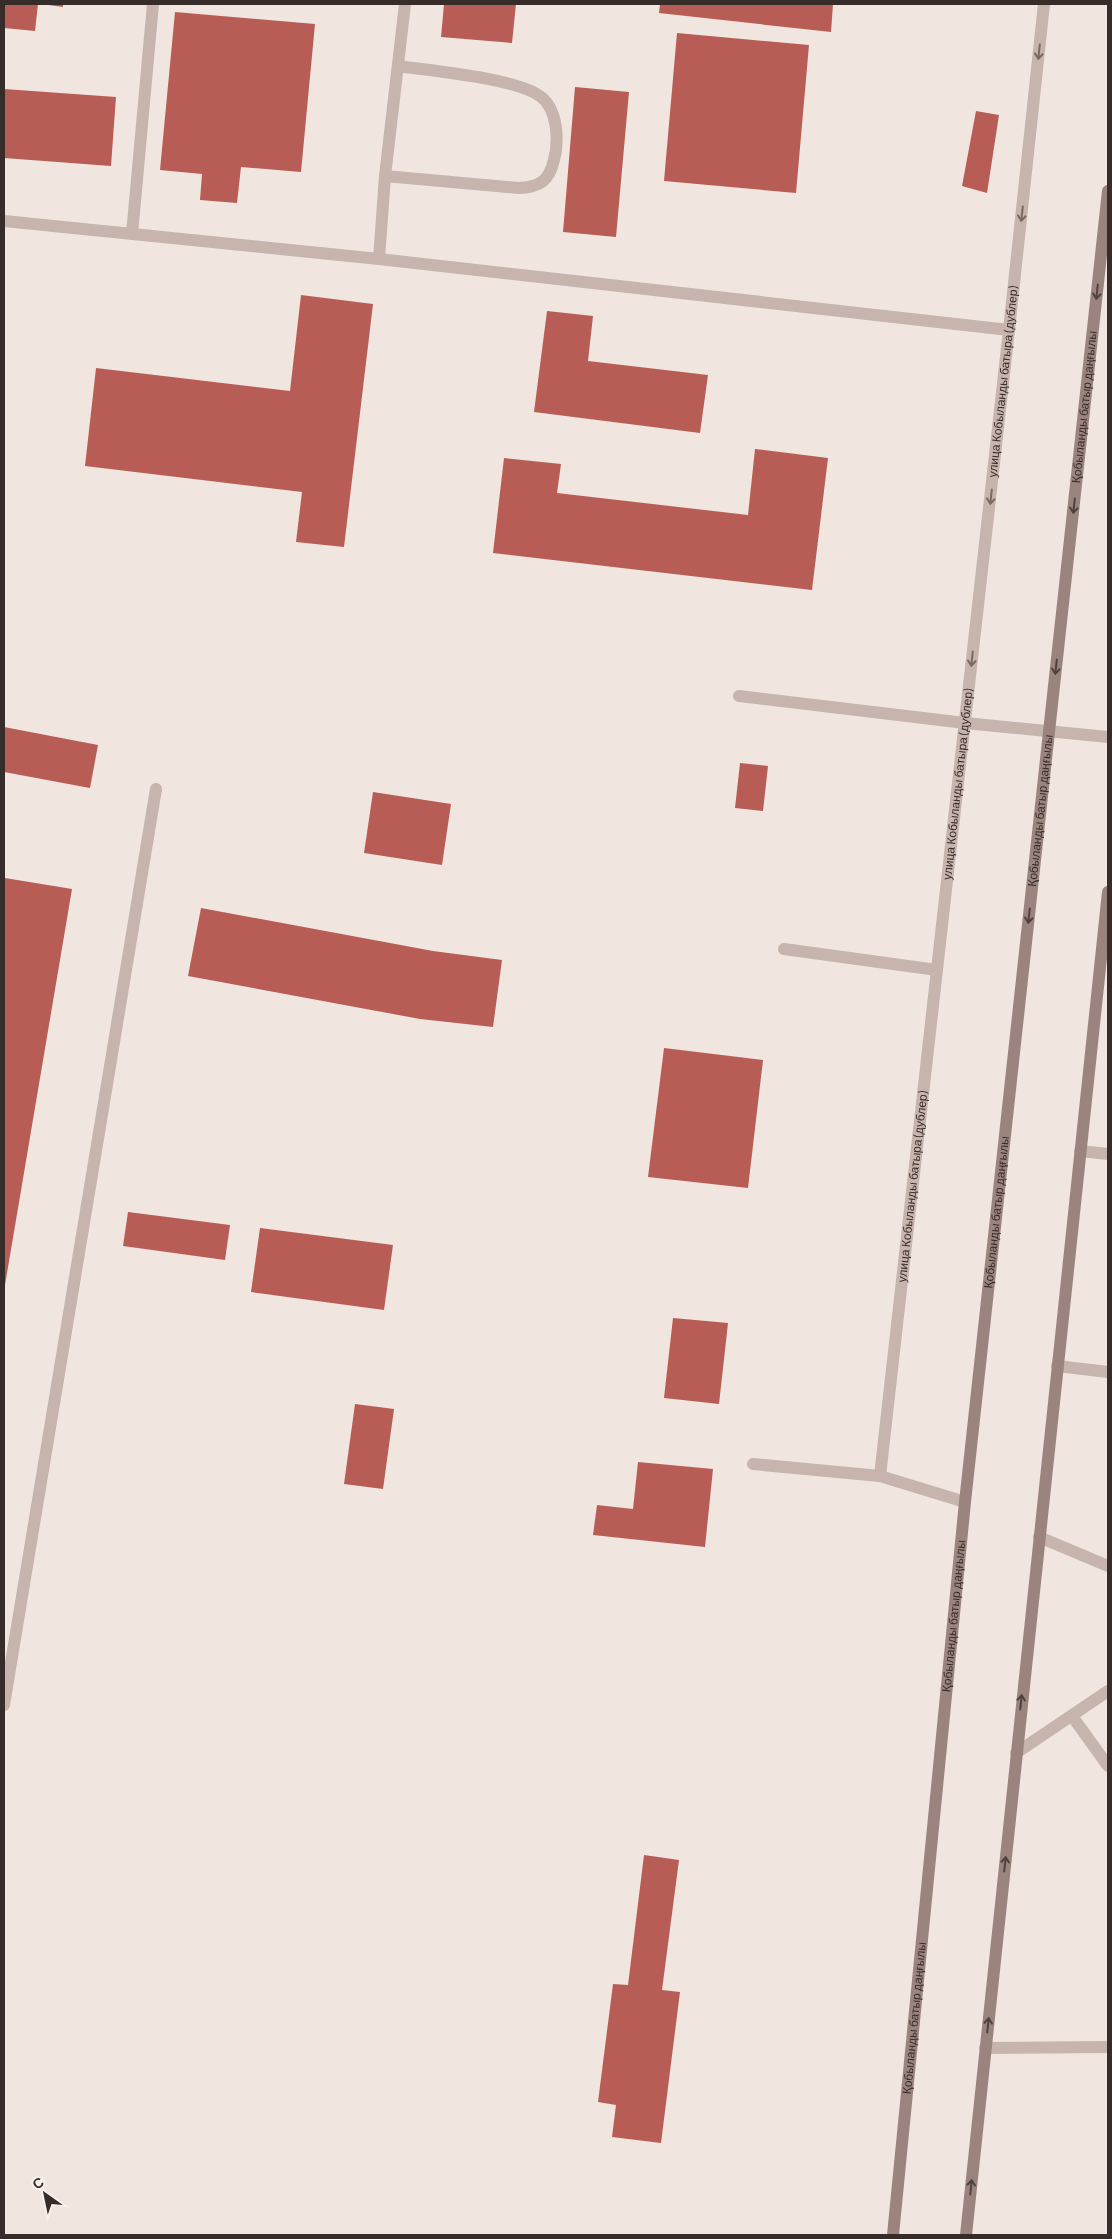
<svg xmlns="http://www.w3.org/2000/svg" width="1112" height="2239" font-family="Barlow,sans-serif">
	<rect width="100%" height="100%" fill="#f0e5df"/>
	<path fill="#b85d55" d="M4 4H38L35 31 4 28Z
		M41 4H63V7Z
		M444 4H516L512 43 441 37Z
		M660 4H833L831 32 659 13Z
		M175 12 315 24 301 172 241 167 237 203 200 200 202 174 160 170Z
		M677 33 809 45 796 193 664 181Z
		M575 87 629 92 616 237 563 232Z
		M4 89 116 97 111 166 4 158Z
		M976 111 999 115 987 193 962 186Z
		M301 295 373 304 344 547 296 542 302 492 85 466 96 368 290 391Z
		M547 311 593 316 588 361 708 375 700 433 534 412Z
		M755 449 828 458 812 590 493 553 504 458 561 464 557 493 748 515Z
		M4 727 98 745 90 788 4 772Z
		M740 763 768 766 763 811 735 808Z
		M373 792 451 804 442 865 364 853Z
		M5 878 72 889 5 1285 4 887Z
		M201 908 433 951 502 960 493 1027 420 1019 188 976Z
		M664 1048 763 1060 748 1188 648 1177Z
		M128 1212 230 1225 225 1260 123 1246Z
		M260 1228 393 1245 384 1310 251 1292Z
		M673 1318 728 1323 719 1404 664 1398Z
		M355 1404 394 1409 383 1489 344 1484Z
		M638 1462 713 1469 705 1547 593 1535 597 1505 633 1509Z
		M644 1855 679 1860 662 1990 680 1992 661 2143 612 2137 616 2105 598 2102 613 1984 628 1985Z"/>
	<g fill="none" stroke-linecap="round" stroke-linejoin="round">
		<g stroke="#c7b4ac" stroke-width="12">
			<path d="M385 176 519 188C540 187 549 181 554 160 559 141 558 109 540 96 515 78 432 71 398 66"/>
			<path d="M4 221 379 259 1009 330"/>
			<path d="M132 234 153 4"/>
			<path d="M379 259 385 176 405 4"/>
			<path d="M739 696 965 723 1108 737"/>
			<path d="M784 949 937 970"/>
			<path d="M1080 1151 1108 1154"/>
			<path d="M1057 1366 1108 1372"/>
			<path d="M753 1464 880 1476"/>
			<path id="s1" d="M965 1502 880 1476 1009 330 1044 4"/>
			<path d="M1039 1537 1108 1566"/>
			<path d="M4 1705 156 789"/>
			<path d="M1072 1716 1108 1766"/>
			<path d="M1016 1753 1108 1691"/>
			<path d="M985 2048 1108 2047"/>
		</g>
		<g stroke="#9b847e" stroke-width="12">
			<path id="s2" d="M893 2235 965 1502 1108 191"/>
			<path d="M966 2235 1108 892"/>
		</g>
	</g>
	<defs><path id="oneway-shaft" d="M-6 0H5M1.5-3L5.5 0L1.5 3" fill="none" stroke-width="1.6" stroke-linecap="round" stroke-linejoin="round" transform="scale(1.25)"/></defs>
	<g stroke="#776964">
		<use href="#oneway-shaft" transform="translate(1039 52) rotate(96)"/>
		<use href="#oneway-shaft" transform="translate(1022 214) rotate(96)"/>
		<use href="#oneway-shaft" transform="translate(991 497) rotate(96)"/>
		<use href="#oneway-shaft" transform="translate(972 659) rotate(96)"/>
	</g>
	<g stroke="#4f423f">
		<use href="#oneway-shaft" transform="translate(1097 292) rotate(96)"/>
		<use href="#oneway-shaft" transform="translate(1074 506) rotate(96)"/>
		<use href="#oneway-shaft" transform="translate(1056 667) rotate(96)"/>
		<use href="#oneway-shaft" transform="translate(1029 916) rotate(96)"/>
		<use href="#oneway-shaft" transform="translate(1021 1702) rotate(-84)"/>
		<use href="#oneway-shaft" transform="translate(1005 1864) rotate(-84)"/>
		<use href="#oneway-shaft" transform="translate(988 2025) rotate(-84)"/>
		<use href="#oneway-shaft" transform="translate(971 2187) rotate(-84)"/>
	</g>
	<g text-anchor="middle" stroke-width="5" stroke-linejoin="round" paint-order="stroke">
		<g font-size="12" fill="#362c2a" stroke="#f8f0eb">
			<text dy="4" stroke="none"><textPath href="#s1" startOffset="1190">улица Кобыланды батыра (дублер)</textPath></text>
			<text dy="4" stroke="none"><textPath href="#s2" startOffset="1838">Қобыланды батыр даңғылы</textPath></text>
			<text dy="4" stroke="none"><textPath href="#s1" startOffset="785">улица Кобыланды батыра (дублер)</textPath></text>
			<text dy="4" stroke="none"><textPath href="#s2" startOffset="1432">Қобыланды батыр даңғылы</textPath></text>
			<text dy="4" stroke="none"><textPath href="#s1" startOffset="380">улица Кобыланды батыра (дублер)</textPath></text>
			<text dy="4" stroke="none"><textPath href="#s2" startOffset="1028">Қобыланды батыр даңғылы</textPath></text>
			<text dy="4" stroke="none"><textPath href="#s2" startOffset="622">Қобыланды батыр даңғылы</textPath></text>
			<text dy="4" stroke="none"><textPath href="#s2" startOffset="218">Қобыланды батыр даңғылы</textPath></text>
		</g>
	</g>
	<rect width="1112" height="2239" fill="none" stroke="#362c2a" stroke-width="10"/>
	<g transform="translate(45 2194) rotate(327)" stroke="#f8f0eb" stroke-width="4" paint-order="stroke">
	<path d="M0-4L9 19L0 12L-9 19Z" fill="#362c2a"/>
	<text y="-8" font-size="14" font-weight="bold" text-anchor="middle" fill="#362c2a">С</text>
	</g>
</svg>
